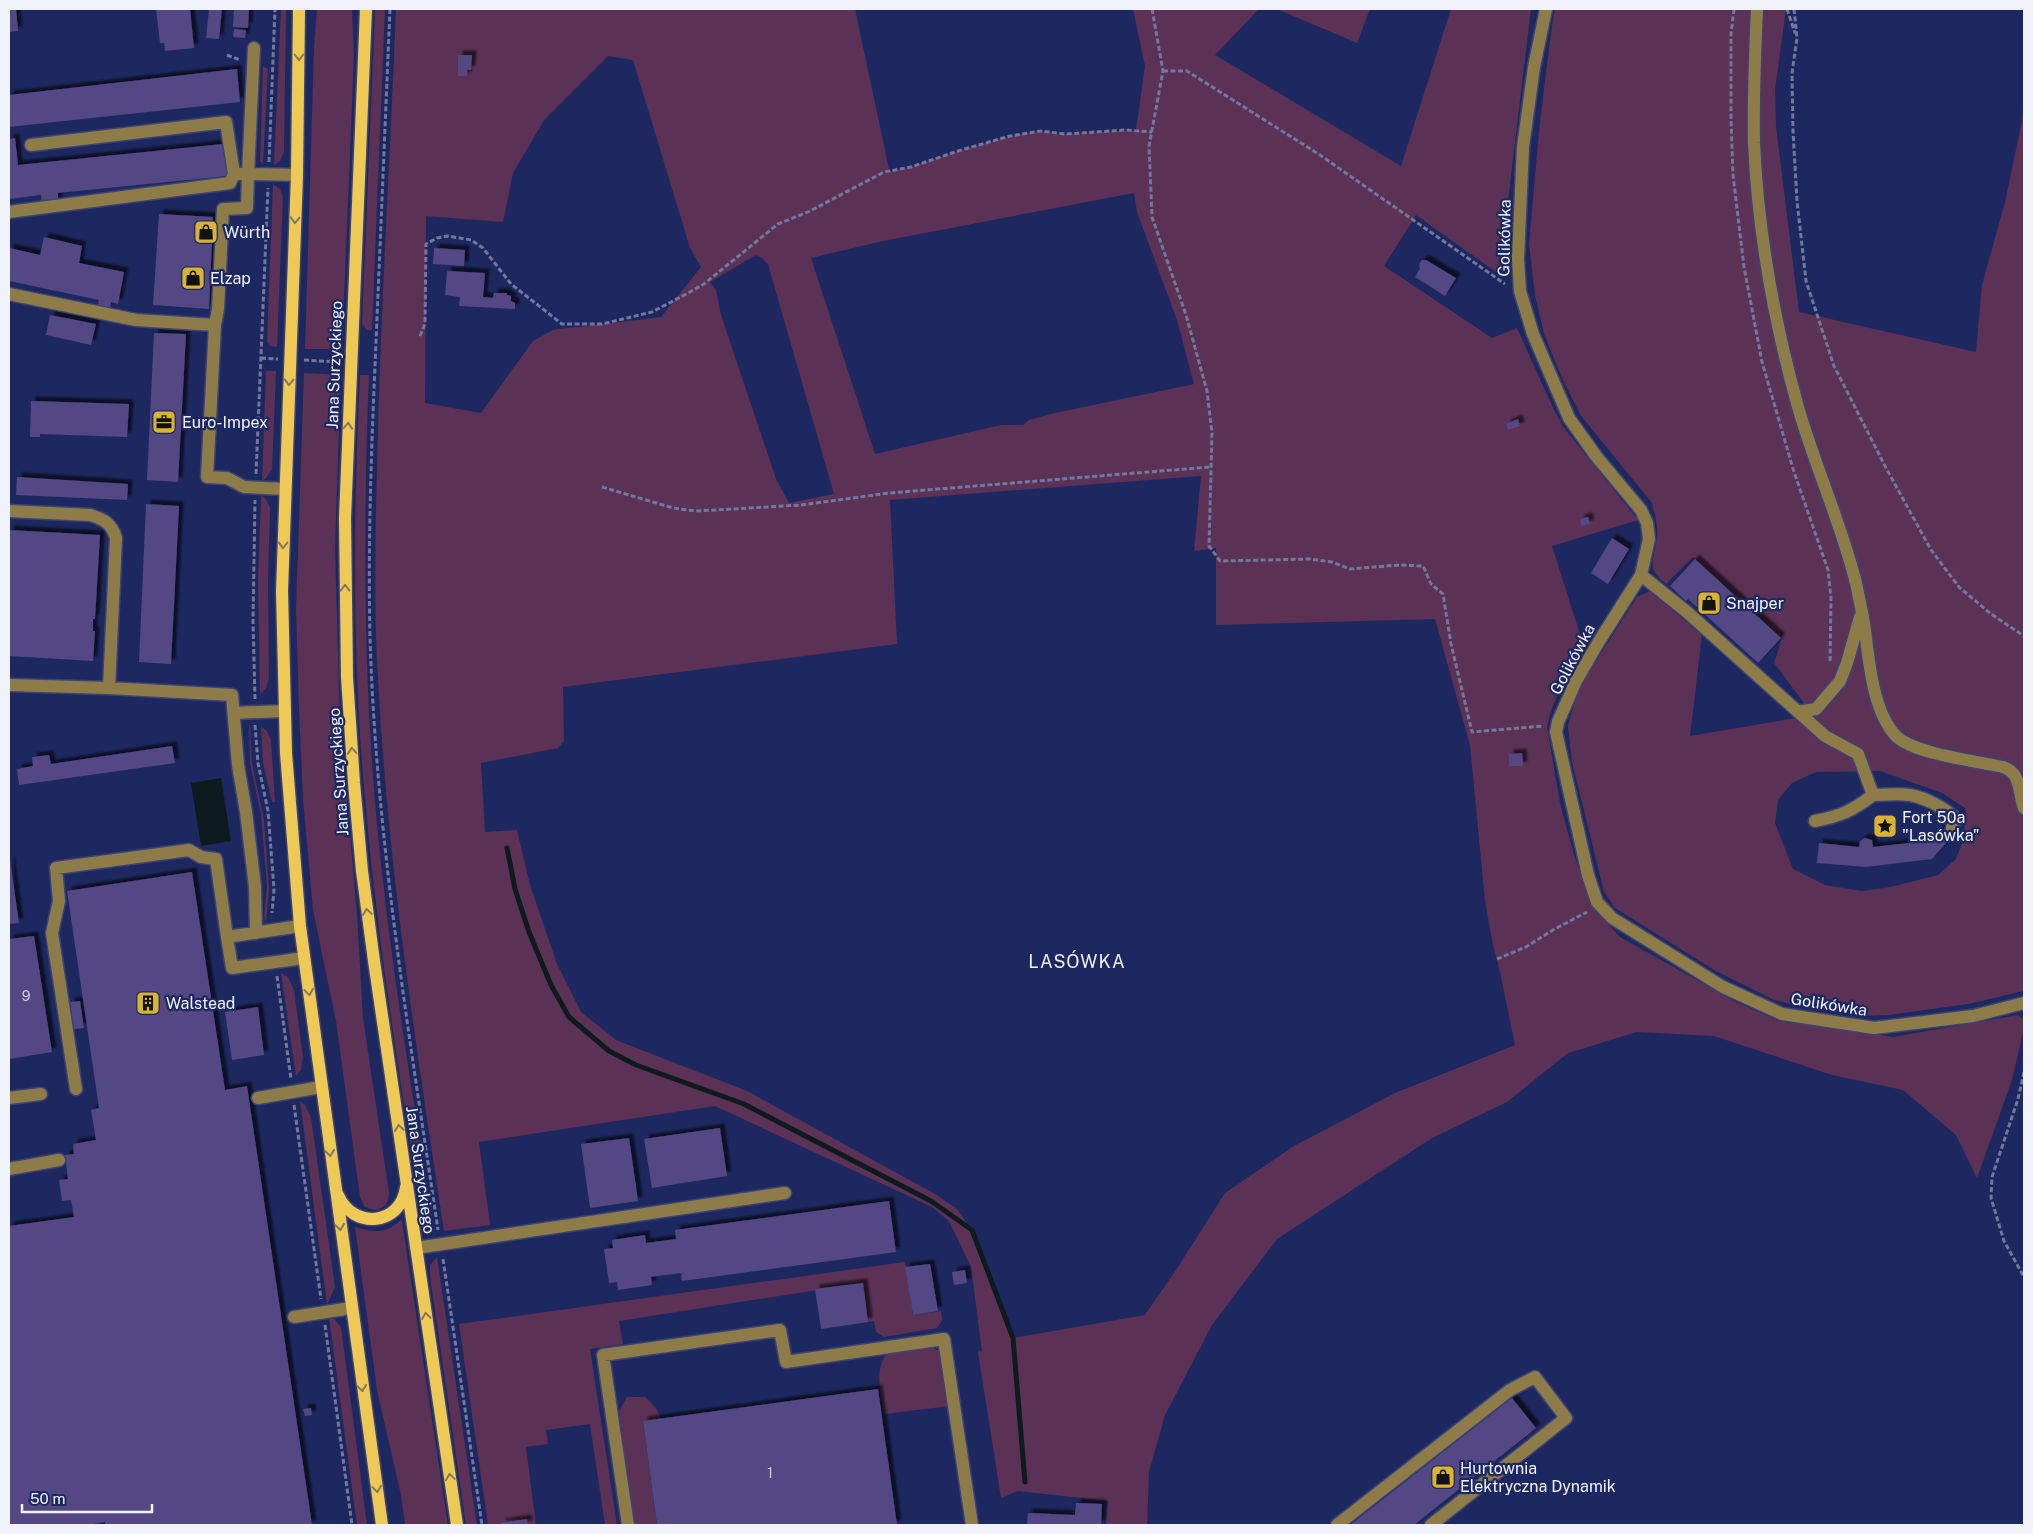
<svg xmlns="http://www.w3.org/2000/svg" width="2033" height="1534" font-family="'Public Sans',sans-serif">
	<defs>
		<filter id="shadow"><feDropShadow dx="4.5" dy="-4.5" stdDeviation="1" flood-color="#0009"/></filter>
	</defs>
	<rect width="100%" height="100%" fill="#1e2860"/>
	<path fill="#5b3156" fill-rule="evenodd" d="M281 9H286L284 152 280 161 274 165Z
		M317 9H352L354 56 342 349H305L314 47Z
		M375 9H385L372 330H367L362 324Z
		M396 9H855L889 169 891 171 911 167 958 151 1010 136 1041 131 1065 134 1136 130 1145 66 1133 9H1259L1215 55 1401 166 1451 9H1531L1506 217 1509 277 1500 275 1416 215 1384 266 1492 338 1517 328 1553 408 1564 428 1638 520 1552 546 1584 647C1569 673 1553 697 1547 727L1560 803 1574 855 1589 897 1603 919 1620 937 1734 1001 1779 1021 1893 1037 2018 1015 2024 1020V1028L2012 1080 1977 1178 1956 1135 1903 1090 1832 1075 1714 1036 1637 1032 1568 1053 1507 1102 1432 1138 1277 1239 1212 1325 1165 1415 1149 1472 1147 1525H1106L1108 1501 1018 1491 1001 1498 978 1352 982 1351 971 1267 949 1221 932 1207 715 1106 479 1142 490 1225 444 1231C416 1048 388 865 378 680 374 611 375 540 377 471 380 317 390 163 396 9ZM608 56 633 60 690 248 701 267 661 317 553 330 533 341 481 413 425 403 426 216 503 222 513 173 544 120ZM1134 193 1137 212 1177 320 1194 384 1055 413 1029 420 1023 425H1001L875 454 811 258 883 241ZM756 255 762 258 768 264 834 494 789 503 776 479 721 315 716 290 710 282ZM1201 476 1194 551 1216 548V625L1435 619 1470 745 1485 901 1493 945 1500 972 1515 1045 1395 1093 1294 1146 1225 1193 1178 1267 1145 1315 1013 1338 972 1230 957 1209 935 1194 747 1091 616 1040 581 1012 557 964 530 885 517 830 485 832 481 763 558 748 564 741 563 687 897 644 890 500Z
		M1277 9H1370L1357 43Z
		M1555 9H1786L1775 90 1776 126 1799 312 1976 352 1982 285 2005 202 2022 121 2024 96V991L1968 1004 1889 1015 1862 1016 1808 1008 1774 1000 1714 970 1615 908 1604 892 1572 762 1568 726 1577 691 1637 597 1650 591 1702 635 1690 736 1813 715 1774 663 1782 638 1693 557 1666 584C1645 568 1654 560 1657 538 1658 526 1655 514 1652 503L1581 416 1562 378 1544 334 1535 295 1529 244 1539 131 1551 32ZM1880 771 1942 793 1965 808 1966 814 1963 841 1956 859 1938 875 1891 887 1862 891 1825 885 1793 869 1775 823 1778 800 1792 783 1816 772Z
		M263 66 268 69 263 164 260 161Z
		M273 184 280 189 283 197 277 347 270 346 267 342Z
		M266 371H276L272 469 266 478 262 481Z
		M304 373 341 375 335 548 340 721 357 914 363 1018 389 1193C389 1203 384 1209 374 1210L365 1207 360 1197 336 1021 313 910 303 799 299 709 296 609Z
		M360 375H369C363 525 363 675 377 825 390 961 413 1097 434 1232L427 1229 421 1217C401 1081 378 946 366 809 352 664 353 520 360 375Z
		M261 495 266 499 270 508 268 580 269 678 266 688 260 695 258 579Z
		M249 725H250L252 764 264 820 269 890 266 922 264 917 267 887 261 814 250 763Z
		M261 727 267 731 271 740 275 802H272L263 763Z
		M281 973 288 977 294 990 303 1057 301 1070 296 1076Z
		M300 1101 305 1105 311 1117 335 1287 327 1305Z
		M401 1220 402 1221 448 1525H405L401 1495 377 1390 355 1227C374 1232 384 1235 401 1220Z
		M437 1257 477 1525H466L430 1277V1265Z
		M905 1262 913 1315 941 1311 942 1321 937 1328 884 1337 876 1332 874 1321 868 1322 862 1283 619 1321 623 1344 590 1349 617 1525H605L590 1424 546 1430 548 1444 526 1447 536 1525H488L459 1324Z
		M329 1318 334 1319 341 1327 367 1525H357Z
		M931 1347 939 1351 943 1358 950 1406 884 1414C881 1397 872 1360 892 1351 900 1347 922 1348 931 1347Z
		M627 1397H645L656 1408 661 1419 643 1422 657 1525H634L619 1411Z"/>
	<path fill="#0d1b1e" d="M221 778 231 841 201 846 191 783Z"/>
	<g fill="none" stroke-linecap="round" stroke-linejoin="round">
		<path stroke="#0d1b1e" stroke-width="5" d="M507 848 515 889 529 932 551 985 569 1017 609 1051 636 1065 744 1104 765 1115 931 1201 972 1230 1013 1338 1025 1482"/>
	</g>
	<path fill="#534684" filter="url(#shadow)" d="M9 9H16L18 31 9 32Z
		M156 9H190L194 48 165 51 164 43H160Z
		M209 9H222L219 39 206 38Z
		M234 9H249L248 28 233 27Z
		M234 29 246 30 245 38 233 37Z
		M458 55H472L471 70H467V76H458Z
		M237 69 240 102 9 127V95Z
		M15 138 18 165 223 144 227 176 58 193V202L42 204 41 195 9 199V139Z
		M159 214 213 217 209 309 153 305Z
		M44 237 82 246 79 263 124 272 118 304 111 302 110 308 98 305 99 300 9 281V248L40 255Z
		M434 248 465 250 464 266 433 264Z
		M1422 260H1426L1456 278 1445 296 1415 277 1420 269 1419 264Z
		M447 271 485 273 483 297 493 298 494 293H507V295L511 296V301L515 303V309L459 306 460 297 445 295Z
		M50 315 96 324 91 345 46 335Z
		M154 333 186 334 178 482 147 480Z
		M31 401 129 404 127 437 40 434V437H30Z
		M1518 419 1520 426 1508 430 1506 424Z
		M17 477 128 484 127 500 16 495Z
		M146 504 179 506 171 664 139 662Z
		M1588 517 1590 524 1581 526 1580 519Z
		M9 530 100 535 95 619H93V631H95L93 661 9 656Z
		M1612 538 1629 549 1608 584 1591 573Z
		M1695 559 1781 638 1758 663 1688 599 1686 601 1670 586Z
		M172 746 175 763 19 785 17 769 33 766 32 757 49 755 51 764Z
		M1522 753 1523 766H1509V754Z
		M1941 826 1952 836 1932 859 1866 867 1817 863 1819 843 1859 847 1860 841 1865 838 1872 840 1873 847 1927 841Z
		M10 860 19 923 9 924V861Z
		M192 872 225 1090 247 1086 312 1525H105V1522L88 1525H9V1226L74 1217 71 1200 62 1201 59 1180 68 1179 65 1155 74 1154 73 1144 96 1140 91 1110 99 1108 67 891Z
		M34 936 52 1052 9 1059V939Z
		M80 1001 84 1028 74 1029 70 1002Z
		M258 1007 264 1055 232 1060 225 1012Z
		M720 1128 727 1176 652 1188 644 1139Z
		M629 1138 638 1201 590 1208 581 1144Z
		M889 1201 896 1252 682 1281 681 1273 651 1277 652 1285 618 1290 617 1282 609 1283 604 1249 613 1248 612 1240 645 1235 646 1243 676 1239 675 1230Z
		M930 1264 938 1311 913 1315 905 1267Z
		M965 1270 967 1283 954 1285 952 1272Z
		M863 1283 868 1322 821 1329 815 1289Z
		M878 1389 897 1525H657L643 1421Z
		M1512 1398 1536 1428 1414 1525H1350Z
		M311 1408 312 1415 305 1416 303 1409Z
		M1076 1503 1102 1504 1101 1525H1027L1028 1513 1075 1515Z
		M527 1519 528 1525H501V1523Z"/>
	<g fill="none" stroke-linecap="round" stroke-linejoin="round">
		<g stroke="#3c4476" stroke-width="15">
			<path id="minor" d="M1546 9 1534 67 1523 147 1518 259 1520 291 1533 334 1569 418 1596 456 1641 510 1647 523 1649 539 1641 575 1598 643 1576 681 1558 722 1556 732 1588 875 1597 902 1612 918 1723 987 1782 1014 1874 1028 1973 1016 2024 1003
				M1757 9C1755 53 1753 98 1754 143 1758 232 1774 321 1798 407 1815 466 1841 523 1856 583 1859 599 1863 614 1865 630 1869 662 1873 712 1896 736 1914 754 1977 761 2003 767 2022 773 2018 793 2024 808
				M31 145 226 122 234 174H248L254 48
				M9 212 230 183 234 174
				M9 294 136 320 215 325 218 309 223 209 247 208 248 174 297 175
				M215 325 207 477 227 478 244 487 285 489
				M9 511 90 515C104 519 112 524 116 538L109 688
				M1641 575 1687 612 1825 736 1858 754 1873 795C1885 795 1898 793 1910 795 1926 798 1945 808 1956 819L1952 828
				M9 685 109 688 232 695 238 765 246 812 255 887 256 933
				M1798 712 1816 709 1840 681 1847 663 1860 617
				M234 713 284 711
				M1815 821C1841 816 1852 811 1873 795
				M227 937 232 968 304 958
				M76 1089 52 933 59 901 56 868 189 850 201 857 216 859 227 937 300 926
				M9 1098 41 1094
				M258 1098 321 1087
				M9 1169 59 1160
				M416 1248 785 1193
				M294 1317 351 1308
				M628 1525 603 1355 780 1330 786 1362 944 1339 972 1525
				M1337 1525 1510 1390 1535 1377 1566 1418 1431 1525"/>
		</g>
		<g stroke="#3c4476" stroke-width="15">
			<path id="major" d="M299 9 297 175 282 591 286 753 300 926 382 1525
				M366 9 345 518 347 677 354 783 362 871 374 961 457 1525
				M338 1195C353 1230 401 1226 406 1187"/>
		</g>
		<path stroke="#71779d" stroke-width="3" stroke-dasharray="5 2.5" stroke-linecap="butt" d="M390 9C385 128 380 247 375 366 371 456 368 546 370 637 376 837 409 1033 438 1230
			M1152 9 1163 71 1149 146 1152 217 1186 315 1207 391 1212 433 1209 546 1220 561 1310 559 1332 562 1350 569 1399 565 1423 566 1431 584 1443 594 1451 644 1472 732 1543 726
			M1734 9 1731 34V120L1733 175 1744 267 1762 362 1794 472 1828 570 1831 598 1830 663
			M1787 9 1795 33
			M1794 9 1797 38 1792 73 1793 131 1797 201 1806 281 1834 366 1885 466 1931 550 1959 587 1991 614 2024 636
			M227 55 240 60
			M1163 71H1187L1320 155 1505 284
			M269 162 275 9
			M420 336 425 324 426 244 437 238 448 236 471 240 483 248 511 284 562 324H602L652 312 690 292 704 284 778 224 810 211 884 172 911 167 958 151 1010 136 1041 131 1065 134 1126 130 1152 132
			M261 358 278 359
			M304 360 338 362
			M256 474 268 188
			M602 487 673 508 695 511 716 510 801 505 889 493 1210 467
			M255 699 253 621 255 500
			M255 725 258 763 268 811 274 889 272 913
			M1497 959 1526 947 1553 930 1587 912
			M277 976 291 1079
			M2024 1072 2018 1099 1992 1177 1991 1198 2004 1241 2024 1277
			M294 1105 321 1299
			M443 1259 482 1525
			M325 1325 352 1525"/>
		<use href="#minor" stroke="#8e7c48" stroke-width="12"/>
		<use href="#major" stroke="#eec955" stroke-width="12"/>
	</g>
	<defs><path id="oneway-chevron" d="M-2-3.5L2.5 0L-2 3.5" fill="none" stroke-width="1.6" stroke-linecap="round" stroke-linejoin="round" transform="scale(1.25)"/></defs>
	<g stroke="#86785a">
		<use href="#oneway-chevron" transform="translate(299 57) rotate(90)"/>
		<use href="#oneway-chevron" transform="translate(295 220) rotate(92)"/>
		<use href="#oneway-chevron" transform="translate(289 382) rotate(92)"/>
		<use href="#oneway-chevron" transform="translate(348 426) rotate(-88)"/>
		<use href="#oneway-chevron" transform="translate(283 545) rotate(92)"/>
		<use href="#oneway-chevron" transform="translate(345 588) rotate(-91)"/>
		<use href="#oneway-chevron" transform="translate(352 751) rotate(-94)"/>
		<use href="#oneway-chevron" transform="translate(367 912) rotate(-98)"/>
		<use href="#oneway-chevron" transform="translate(309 992) rotate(82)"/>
		<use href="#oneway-chevron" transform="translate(399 1128) rotate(-98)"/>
		<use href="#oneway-chevron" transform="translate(330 1153) rotate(82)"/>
		<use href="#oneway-chevron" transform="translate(340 1227) rotate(82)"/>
		<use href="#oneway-chevron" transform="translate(426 1316) rotate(-98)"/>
		<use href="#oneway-chevron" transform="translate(362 1388) rotate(82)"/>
		<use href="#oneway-chevron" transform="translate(450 1477) rotate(-98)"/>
		<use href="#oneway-chevron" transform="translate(377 1489) rotate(82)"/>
	</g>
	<defs>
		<g id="shop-square" transform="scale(1.25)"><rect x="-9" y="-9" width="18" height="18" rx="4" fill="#d9b334" stroke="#1e2860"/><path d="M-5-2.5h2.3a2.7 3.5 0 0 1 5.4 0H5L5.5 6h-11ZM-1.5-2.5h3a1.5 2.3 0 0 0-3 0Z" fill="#111"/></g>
		<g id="office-square" transform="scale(1.25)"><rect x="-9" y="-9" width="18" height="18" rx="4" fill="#d9b334" stroke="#1e2860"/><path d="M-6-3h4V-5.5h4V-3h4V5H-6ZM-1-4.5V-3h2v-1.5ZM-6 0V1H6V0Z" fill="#111"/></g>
		<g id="sight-square" transform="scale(1.25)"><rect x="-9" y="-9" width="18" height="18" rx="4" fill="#d9b334" stroke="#1e2860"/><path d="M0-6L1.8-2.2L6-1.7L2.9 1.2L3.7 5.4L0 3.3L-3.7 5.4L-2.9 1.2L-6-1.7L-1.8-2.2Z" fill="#111"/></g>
		<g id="building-square" transform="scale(1.25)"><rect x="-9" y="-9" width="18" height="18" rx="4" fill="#d9b334" stroke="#1e2860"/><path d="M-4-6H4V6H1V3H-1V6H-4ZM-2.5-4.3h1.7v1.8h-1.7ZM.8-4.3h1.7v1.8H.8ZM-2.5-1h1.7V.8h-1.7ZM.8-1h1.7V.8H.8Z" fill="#111"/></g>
	</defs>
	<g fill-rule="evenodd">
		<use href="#shop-square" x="206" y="232"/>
		<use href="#shop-square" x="193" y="278"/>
		<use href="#office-square" x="164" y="422"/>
		<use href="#shop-square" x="1709" y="603"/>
		<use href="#sight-square" x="1885" y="826"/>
		<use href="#building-square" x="148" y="1003"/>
		<use href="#shop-square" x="1443" y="1477"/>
	</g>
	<g text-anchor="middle" stroke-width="4.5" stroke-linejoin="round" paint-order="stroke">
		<g font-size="14" fill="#cac8dd">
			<text x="26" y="1001">9</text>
			<text x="770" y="1478">1</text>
		</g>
		<g font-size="16" fill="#f1f3fb" stroke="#1e2860" text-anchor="start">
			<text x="224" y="238">Würth</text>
			<text x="210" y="284">Elzap</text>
			<text x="182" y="428">Euro-Impex</text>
			<text x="1726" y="609">Snajper</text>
			<text x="1902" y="823">Fort 50a<tspan x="1902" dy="18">"Lasówka"</tspan></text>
			<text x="166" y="1009">Walstead</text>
			<text x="1460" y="1474">Hurtownia<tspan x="1460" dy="18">Elektryczna Dynamik</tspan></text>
		</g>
		<g font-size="16" fill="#f1f3fb" stroke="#1e2860">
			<text transform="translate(1504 238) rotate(-89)" y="6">Golikówka</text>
			<text transform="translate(334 365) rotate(-88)" y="6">Jana Surzyckiego</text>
			<text transform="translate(1572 659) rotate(-62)" y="6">Golikówka</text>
			<text transform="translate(338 772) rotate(-94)" y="6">Jana Surzyckiego</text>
			<text transform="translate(1829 1004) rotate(9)" y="6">Golikówka</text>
			<text transform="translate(421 1170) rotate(82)" y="6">Jana Surzyckiego</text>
		</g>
		<g font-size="18" letter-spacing="1" fill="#f1f3fb" stroke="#1e2860">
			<text x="1077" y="968">LASÓWKA</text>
		</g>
	</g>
	<rect width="2033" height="1534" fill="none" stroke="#f1f3fb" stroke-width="20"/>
	<path d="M22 1504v8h130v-8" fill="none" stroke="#f1f3fb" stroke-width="2.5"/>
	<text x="30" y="1504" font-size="15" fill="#f1f3fb" stroke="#1e2860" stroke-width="4" paint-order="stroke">50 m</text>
</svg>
